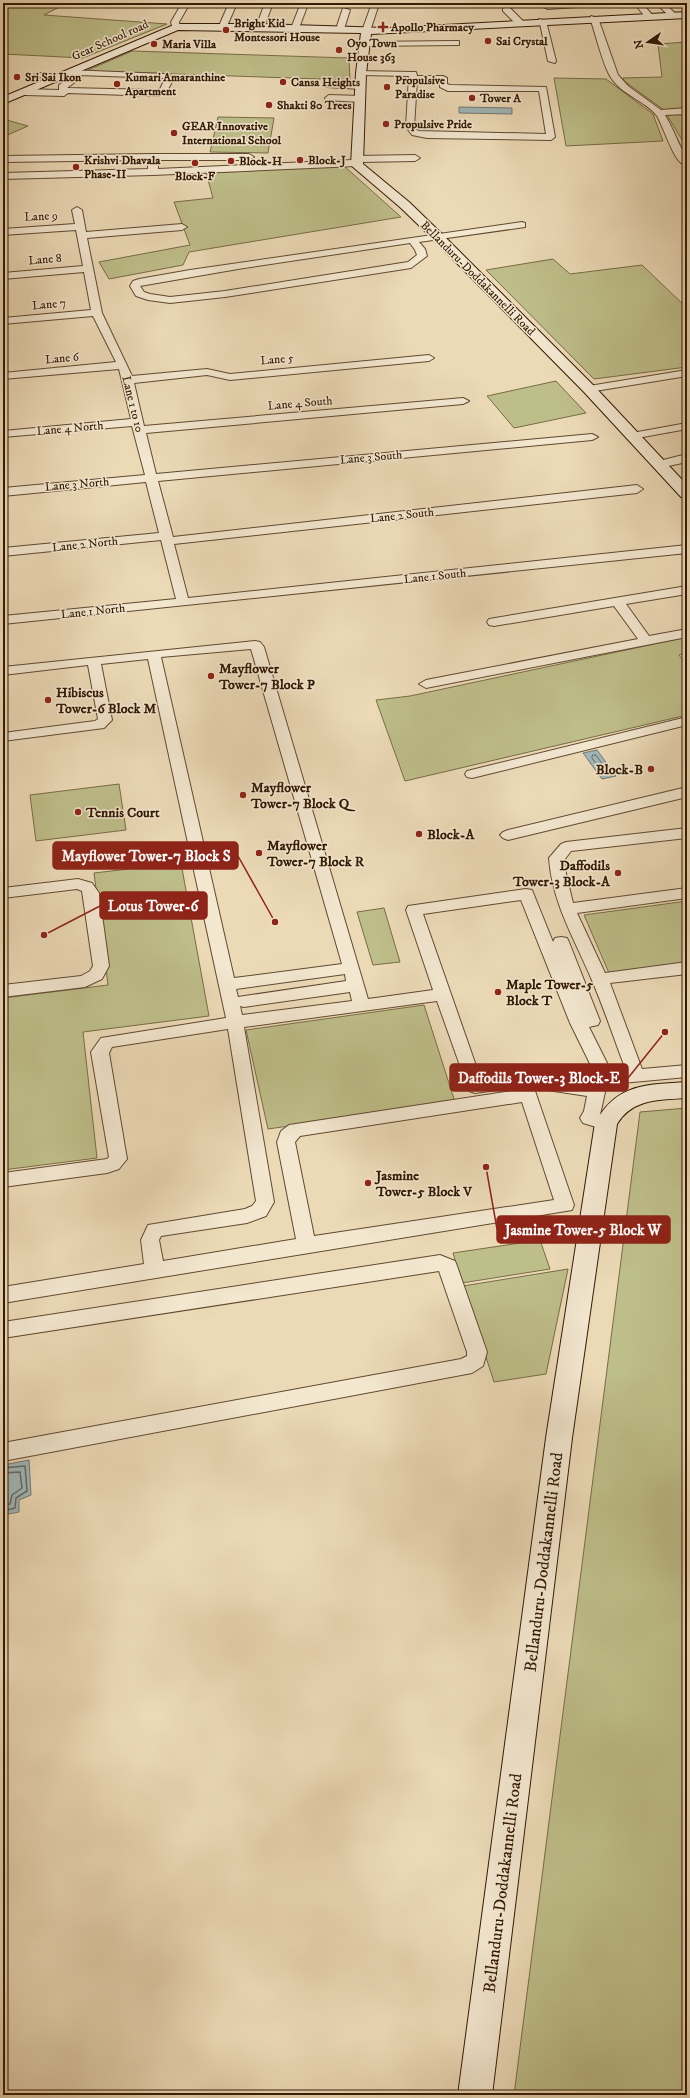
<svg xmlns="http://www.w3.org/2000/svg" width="690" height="2098" font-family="'IM FELL DW Pica',serif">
	<rect width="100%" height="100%" fill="#ecdab7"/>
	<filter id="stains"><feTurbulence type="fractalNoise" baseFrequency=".005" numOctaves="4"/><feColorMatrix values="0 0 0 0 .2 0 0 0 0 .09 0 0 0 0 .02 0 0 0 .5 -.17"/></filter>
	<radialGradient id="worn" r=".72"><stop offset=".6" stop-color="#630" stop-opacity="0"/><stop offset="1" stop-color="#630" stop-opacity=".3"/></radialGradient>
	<path fill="#bebe8a" stroke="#786c46" d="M3 3H67L44 15 167 24 83 58 3 54Z
		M687 42V142L682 140 664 110 624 81 623 78 662 77 658 44Z
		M132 51 349 58 350 80 86 71Z
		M554 78 606 79 653 114 663 141 566 146Z
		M218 117 274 118 268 153 210 152Z
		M3 119 28 126 3 137Z
		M344 166 401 217 189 252 183 265 109 279 99 262 190 245 174 202 213 198 206 173Z
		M553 259 570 274 642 265 687 308V367L594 379 486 270Z
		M556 381 586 413 514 428 487 396Z
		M687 637V653L679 655 687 666V715L405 781 376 700 410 696Z
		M119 784 126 830 36 841 30 795Z
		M181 863 209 1016 83 1032 97 1158 3 1170V998L108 985 94 873Z
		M687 901V963L609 973 584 915Z
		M384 908 400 962 373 965 357 912Z
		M424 1005 455 1102 268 1129 246 1030Z
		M687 1108V2095H514L640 1112Z
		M540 1240 550 1269 462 1283 453 1253Z
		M568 1269 546 1374 494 1382 463 1286Z"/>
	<path fill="#9fb7ba" stroke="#747871" d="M459 107 512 108V114L459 113Z
		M597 750 616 776 602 779 583 753Z
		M29 1460 31 1495 19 1500V1512L3 1515V1465Z"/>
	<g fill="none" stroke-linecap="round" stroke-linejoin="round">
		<path stroke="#69685e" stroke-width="1" d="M593 755H596L607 771V774L603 773 592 758Z"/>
		<path stroke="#69685e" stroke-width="1.5" d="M3 1468 25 1466 27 1491 16 1498 15 1508 3 1511
			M3 1473 20 1472 22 1488 12 1495 10 1504 3 1506"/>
		<g stroke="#614930" stroke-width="2">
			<path id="street" d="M182 3H190L179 22 180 27 173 29 171 22Z
				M229 3H237L227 26 220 28 219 26Z
				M265 3H273L264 27 257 29 256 27Z
				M301 3 308 4 299 28 292 30 291 28Z
				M372 3H419L415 5 378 7 370 31 363 33 362 31Z
				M572 3H609L605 5 548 9 544 7 548 5Z
				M634 3H642L653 16 652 18H646Z
				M656 3H664L677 15 670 17Z
				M503 7H509L523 21V25H517L503 11Z
				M343 8 350 10 344 29 340 31 336 29Z
				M591 16 598 18 618 75 628 86 661 110 687 108V114L665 115C674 130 679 145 687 160L686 163 683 164C674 161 663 126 657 116 646 101 621 95 610 76 602 62 596 35 590 18Z
				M539 19 546 21 556 61 555 63 548 61Z
				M456 41H459V45L365 46 361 44 365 42Z
				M68 70 165 74 174 78 166 93 158 96 68 93 64 96 24 95 20 92 24 89 59 90V85L69 78 63 76 62 79H59L38 77 34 75 38 73 60 75 61 72H67ZM77 75 164 78 165 79 160 89 157 90 67 88 79 79 80 77Z
				M358 71 413 72H416L417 76H443L447 78V84L450 85 546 87 555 137 551 140 427 138 412 135 406 127 409 76 361 75 357 73ZM417 80H439L440 87 448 91H539L546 134 418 131 414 127Z
				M330 82 361 83 365 86 361 89 327 87 326 85Z
				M329 95 360 96 364 99 360 102 326 100 325 98Z
				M153 154H249L254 157 249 160H158V169L352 160 353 157 356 156 415 155 420 158 415 161 360 162 359 165 356 166 153 175 3 179V173L148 169V160L3 162V156Z
				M77 207 82 210 86 232 182 224 187 227 182 230 87 238 102 313 132 376 207 369 230 374 429 355 434 358 429 361 230 380 207 375 134 383 144 426 463 398 469 401 463 404 146 433 156 474 592 434 598 437 592 440 158 481 173 537 637 485 643 489 637 493 174 544 188 598 687 545V553L3 624V616L176 599 161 540 3 556V548L159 533 146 482 3 496V488L145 475 132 426 3 437V431L131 419 119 369 3 379V373L116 362 93 316 3 324V318L91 310 84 272 3 279V273L83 266 76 230 3 235V229L75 224 72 210Z
				M522 222 525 223V227L419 242 425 249 427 256 411 268 225 297 170 303 148 300 136 296 130 286 133 281 139 279 190 270ZM410 243 415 250 417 255 408 262 225 291 170 297 150 294 144 292 140 286 238 269Z
				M687 370V376L589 392 583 389 589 386Z
				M687 423V429L632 439 626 436 632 433Z
				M687 454V462L659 468 653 464 655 462Z
				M687 586V594L626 604 649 636 687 629V637L426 688 419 684 426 680 638 639 614 606 494 626 489 625 487 622 489 619Z
				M255 641 260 642 264 647 368 999 433 990 406 910 408 906 526 889 532 890 553 942 555 938 561 937 567 938 569 942 600 1021 598 1025 589 1027 611 1071 626 1070C614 1039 604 1008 591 978 574 938 552 902 549 858L561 844 566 842 687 828V838L571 851 565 859 566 874 573 903 687 888V898L577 913 605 973 687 962V974L610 983 642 1069 687 1065V1077L611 1084 605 1092 600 1115 612 1118 615 1123 612 1128 606 1130 583 1123 580 1118 584 1111 587 1096 534 1088 574 1205 572 1210 3 1303V1287L144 1264 141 1240 148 1225 245 1209 252 1206 256 1201 228 1029 112 1047 109 1053 127 1159 119 1169 107 1173 3 1187V1173L107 1159 109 1157 91 1052 101 1038 226 1018 148 659 101 664 112 720 104 728 3 741V733L95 721 98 719 88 665 3 675V667ZM251 649 342 964 234 978 161 657ZM521 900 570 1023 597 1078 593 1084 523 1074 481 1080 423 914ZM345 974 346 981 238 997 236 989ZM350 992 352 1001 242 1015 240 1006 244 1007ZM437 1001 469 1091 475 1093 517 1087 518 1090 289 1125 281 1131 277 1142 296 1239 163 1261 159 1240 161 1236 247 1223 266 1216 274 1202 244 1027ZM522 1102 554 1200 314 1236 295 1142 300 1136Z
				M687 717V725L472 778 467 777 465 774 467 771Z
				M687 787V797L508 840 503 838 500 835 503 832 508 830Z
				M78 879 92 883 99 893 109 966 102 979 85 987 3 997V985L81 976 90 971 93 966 82 891 77 889 3 898V888Z
				M440 1255 455 1261 457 1266 487 1352 483 1366 472 1373 3 1461V1443L461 1359 467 1356V1352L439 1271 3 1338V1322Z"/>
		</g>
		<g stroke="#331903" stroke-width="2">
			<path id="secondary" d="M687 12V18L371 34 366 73 363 164 409 202 441 233 594 386 687 485V499L681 497 584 392 433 239 401 208 353 167 351 165 356 73 361 33 178 30 3 104V97L176 24H260L387 28Z
				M687 1082V1098C660 1100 633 1098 617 1124L572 1438 492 2095H458L546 1438 595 1123C617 1083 646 1085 687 1082Z"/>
		</g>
		<use href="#street" fill="#f3e7d0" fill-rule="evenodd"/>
		<use href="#secondary" fill="#f3e7d0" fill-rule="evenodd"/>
	</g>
	<g fill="#8f2418" stroke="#f3e7d0" stroke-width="1.5">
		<path d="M381 21h4v4h4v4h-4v4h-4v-4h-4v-4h4z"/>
		<circle cx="226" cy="30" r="4"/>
		<circle cx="488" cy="41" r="4"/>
		<circle cx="154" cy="44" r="4"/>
		<circle cx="339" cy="50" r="4"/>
		<circle cx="17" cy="77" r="4"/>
		<circle cx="283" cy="82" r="4"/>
		<circle cx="117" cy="84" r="4"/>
		<circle cx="387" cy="87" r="4"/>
		<circle cx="472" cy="98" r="4"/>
		<circle cx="269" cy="105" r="4"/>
		<circle cx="386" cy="124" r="4"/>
		<circle cx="174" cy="133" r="4"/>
		<circle cx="300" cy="160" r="4"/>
		<circle cx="231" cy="161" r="4"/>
		<circle cx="195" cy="163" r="4"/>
		<circle cx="76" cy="167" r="4"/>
		<circle cx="211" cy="676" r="4"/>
		<circle cx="48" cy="700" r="4"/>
		<circle cx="651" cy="769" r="4"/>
		<circle cx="243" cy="795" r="4"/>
		<circle cx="78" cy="812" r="4"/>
		<circle cx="419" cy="834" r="4"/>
		<circle cx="259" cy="853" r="4"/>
		<circle cx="618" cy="873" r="4"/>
		<circle cx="498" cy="992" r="4"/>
		<circle cx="368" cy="1183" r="4"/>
	</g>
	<g text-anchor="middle" stroke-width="3" stroke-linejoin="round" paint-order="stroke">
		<g font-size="12" font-weight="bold" fill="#331903" stroke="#f3e7d0" text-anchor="start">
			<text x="234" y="27">Bright Kid<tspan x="234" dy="14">Montessori House</tspan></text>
			<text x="391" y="31">Apollo Pharmacy</text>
			<text x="496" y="45">Sai Crystal</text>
			<text x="347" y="47">Oyo Town<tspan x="347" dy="14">House 363</tspan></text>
			<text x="162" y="48">Maria Villa</text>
			<text x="25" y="81">Sri Sai Ikon</text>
			<text x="125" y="81">Kumari Amaranthine<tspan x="125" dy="14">Apartment</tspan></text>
			<text x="395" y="84">Propulsive<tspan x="395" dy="14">Paradise</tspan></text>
			<text x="291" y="86">Cansa Heights</text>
			<text x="480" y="102">Tower A</text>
			<text x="277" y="109">Shakti 80 Trees</text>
			<text x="394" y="128">Propulsive Pride</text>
			<text x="182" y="130">GEAR Innovative<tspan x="182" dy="14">International School</tspan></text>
			<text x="84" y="164">Krishvi Dhavala<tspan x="84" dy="14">Phase-II</tspan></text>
			<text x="308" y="164">Block-J</text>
			<text x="239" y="165">Block-H</text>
			<text x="195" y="180" text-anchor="middle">Block-F</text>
		</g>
		<g font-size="12" fill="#331903" stroke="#f3e7d0">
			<text transform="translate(110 40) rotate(-24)" y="4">Gear School road</text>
			<text transform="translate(41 216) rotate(-3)" y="4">Lane 9</text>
			<text transform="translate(45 259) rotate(-5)" y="4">Lane 8</text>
			<text transform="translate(478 278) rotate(45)" y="4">Bellanduru-Doddakannelli Road</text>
			<text transform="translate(49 304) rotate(-5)" y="4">Lane 7</text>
			<text transform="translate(62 358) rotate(-5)" y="4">Lane 6</text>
			<text transform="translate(277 359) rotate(-5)" y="4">Lane 5</text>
			<text transform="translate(300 403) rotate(-5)" y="4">Lane 4 South</text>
			<text transform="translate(133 404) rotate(76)" y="4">Lane 1 to 10</text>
			<text transform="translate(70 428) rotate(-5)" y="4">Lane 4 North</text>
			<text transform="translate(371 457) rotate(-5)" y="4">Lane 3 South</text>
			<text transform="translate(77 484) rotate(-5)" y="4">Lane 3 North</text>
			<text transform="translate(402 515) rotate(-6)" y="4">Lane 2 South</text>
			<text transform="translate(85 544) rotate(-6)" y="4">Lane 2 North</text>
			<text transform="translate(435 576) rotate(-6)" y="4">Lane 1 South</text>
			<text transform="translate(93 611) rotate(-6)" y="4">Lane 1 North</text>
		</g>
		<g font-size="14" font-weight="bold" fill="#331903" stroke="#f3e7d0" text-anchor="start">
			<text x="219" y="673">Mayflower<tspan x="219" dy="16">Tower-7 Block P</tspan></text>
			<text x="56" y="697">Hibiscus<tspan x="56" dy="16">Tower-6 Block M</tspan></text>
			<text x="643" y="774" text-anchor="end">Block-B</text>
			<text x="251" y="792">Mayflower<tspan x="251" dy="16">Tower-7 Block Q</tspan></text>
			<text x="86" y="817">Tennis Court</text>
			<text x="427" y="839">Block-A</text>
			<text x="267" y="850">Mayflower<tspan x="267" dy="16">Tower-7 Block R</tspan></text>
			<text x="610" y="870" text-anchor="end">Daffodils<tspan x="610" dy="16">Tower-3 Block-A</tspan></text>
			<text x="506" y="989">Maple Tower-5<tspan x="506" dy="16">Block T</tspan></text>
			<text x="376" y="1180">Jasmine<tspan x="376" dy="16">Tower-5 Block V</tspan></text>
		</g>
		<g font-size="17" fill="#331903" stroke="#f3e7d0">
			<text transform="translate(543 1562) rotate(-83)" y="6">Bellanduru-Doddakannelli Road</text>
			<text transform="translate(502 1883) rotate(-83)" y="6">Bellanduru-Doddakannelli Road</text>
		</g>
	</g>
	<path fill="none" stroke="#8f2418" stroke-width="1.5" d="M275 922L238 856M44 935L100 906M665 1032L628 1078M486 1167L497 1229"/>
	<g fill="#8f2418" stroke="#f3e7d0" stroke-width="1.5">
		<circle cx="275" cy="922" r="4"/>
		<circle cx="44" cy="935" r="4"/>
		<circle cx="665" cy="1032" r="4"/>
		<circle cx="486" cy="1167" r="4"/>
	</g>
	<g fill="#8f2418" stroke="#8f2418" stroke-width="1.5">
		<rect x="53" y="842" width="185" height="27" rx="4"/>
		<rect x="100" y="892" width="107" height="27" rx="4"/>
		<rect x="450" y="1064" width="178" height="27" rx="4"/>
		<rect x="497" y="1216" width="173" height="27" rx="4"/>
	</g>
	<g font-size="15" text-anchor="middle" font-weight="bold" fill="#fff">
		<text x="146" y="861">Mayflower Tower-7 Block S</text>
		<text x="153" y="911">Lotus Tower-6</text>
		<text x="539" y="1083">Daffodils Tower-3 Block-E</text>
		<text x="583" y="1235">Jasmine Tower-5 Block W</text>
	</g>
	<rect width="690" height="2098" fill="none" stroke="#ecdab7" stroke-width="16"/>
	<rect x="4" y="4" width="682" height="2090" fill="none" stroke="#331903" stroke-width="2"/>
	<rect x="8" y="8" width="674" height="2082" fill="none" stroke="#331903"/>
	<g transform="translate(648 42) rotate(257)" stroke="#f3e7d0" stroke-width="3" paint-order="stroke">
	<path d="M0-3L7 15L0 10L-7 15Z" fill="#331903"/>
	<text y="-6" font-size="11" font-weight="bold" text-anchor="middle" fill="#331903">N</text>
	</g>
	<rect width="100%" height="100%" filter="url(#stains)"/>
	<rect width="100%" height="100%" fill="url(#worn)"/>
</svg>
